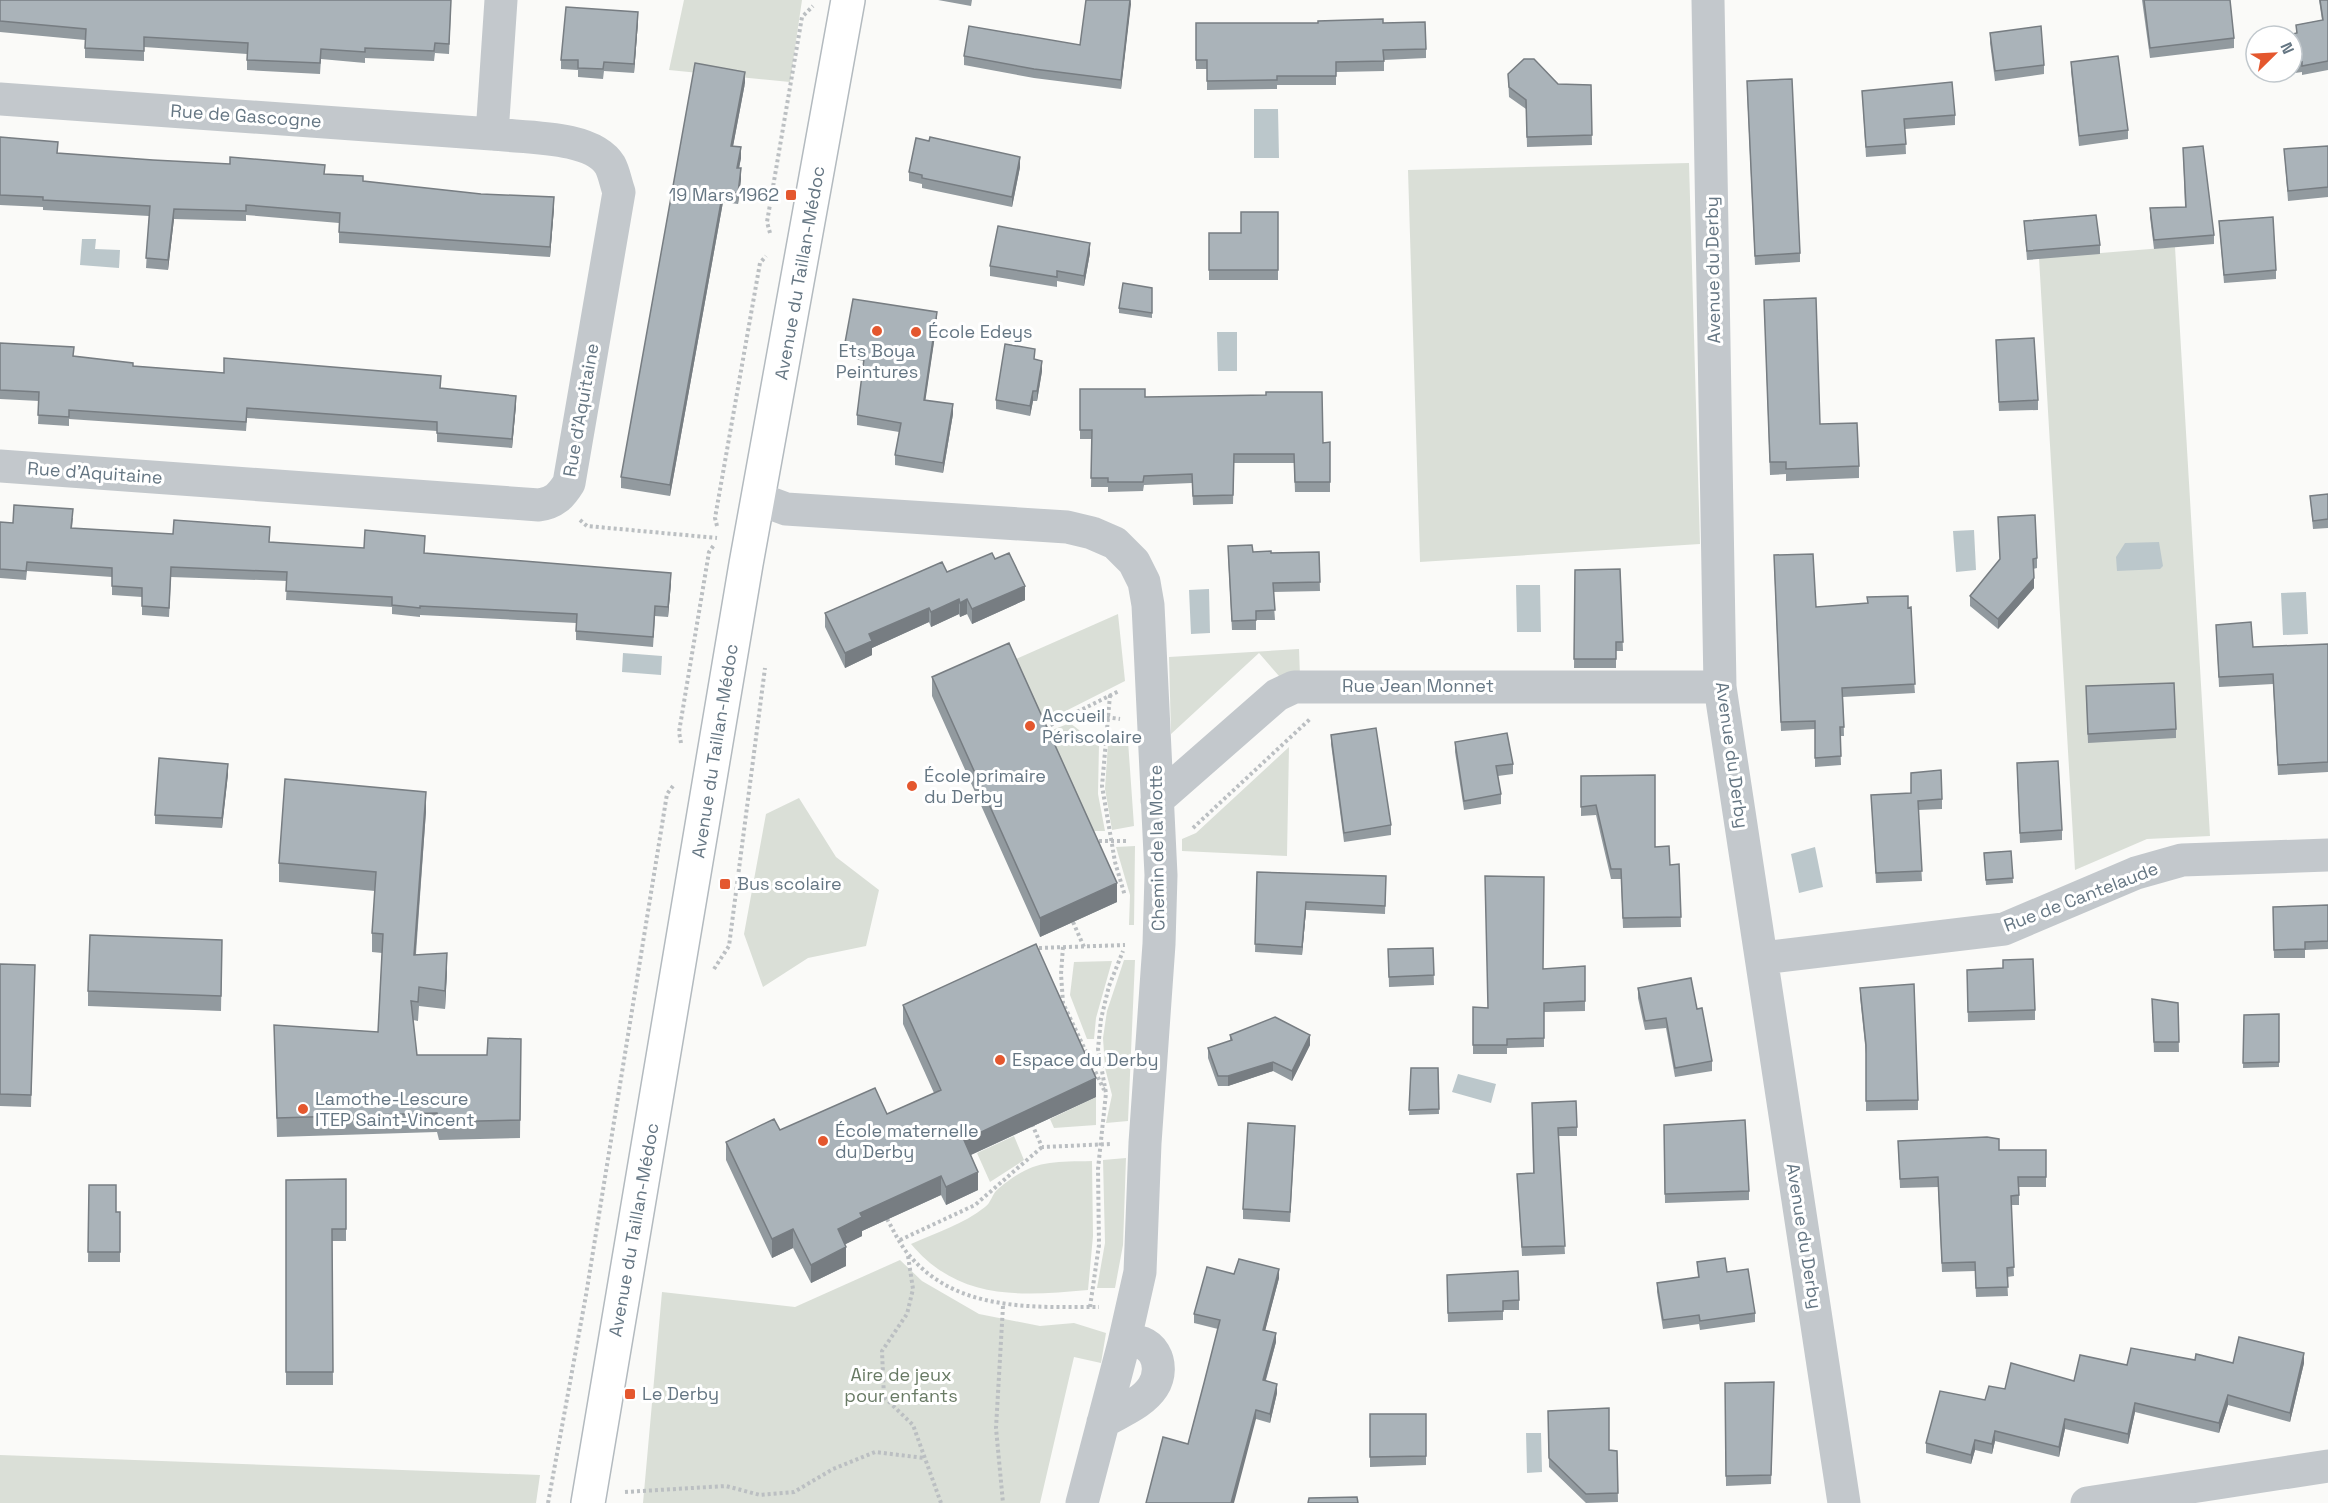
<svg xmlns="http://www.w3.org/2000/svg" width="2328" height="1503" font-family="'Space Grotesk',sans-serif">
	<rect width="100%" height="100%" fill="#fafaf8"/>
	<path fill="#dadfd7" d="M684 0H802L790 82 669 70Z
		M1689 163 1700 544 1420 562 1408 170Z
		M2175 247 2210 836 2147 839 2075 870 2039 258Z
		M1118 614 1125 681 1038 725 1009 662Z
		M1299 649 1300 676H1279L1259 653 1171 734 1169 657Z
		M1070 723 1079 730 1089 745 1099 744 1098 794 1105 831H1085L1042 734Z
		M1128 741 1134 826 1112 830 1105 789 1108 743Z
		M1289 747 1287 856 1182 851V839L1196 833Z
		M799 798 836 857 879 890 866 946 808 958 763 987 744 934 766 814Z
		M1135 846 1134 925H1129L1130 895 1116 847Z
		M1124 960H1135L1128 1121 1106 1123 1112 1095 1105 1068 1103 1038 1107 1011Z
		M1112 961 1096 1018 1094 1039H1087L1070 995 1074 962Z
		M1096 1097V1125L1054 1128 1050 1119Z
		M1014 1136 1024 1160 990 1182 977 1153Z
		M1126 1158 1123 1245 1115 1288H1097L1105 1243 1103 1160Z
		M1092 1161 1093 1236 1088 1290C1020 1296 959 1301 911 1244 935 1233 964 1224 985 1207 991 1203 992 1194 998 1189 1032 1160 1049 1162 1092 1161Z
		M900 1260 922 1281 979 1314 1040 1326 1074 1323 1106 1333 1101 1363 1074 1357 1040 1503H643L662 1292 795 1307Z
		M0 1455 540 1475 536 1503H0Z"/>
	<path fill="#bbc7cb" d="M1254 109H1278L1279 158H1254Z
		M82 239H96L95 249 120 250 119 268 80 265Z
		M1217 332H1237V371H1218Z
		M1974 530 1976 570 1956 572 1953 531Z
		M2159 542 2163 566 2160 569 2117 571 2116 557 2125 543Z
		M1516 585H1540L1541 632H1517Z
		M1209 589 1210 633 1191 634 1189 590Z
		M2306 592 2308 634 2283 635 2281 593Z
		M623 653 662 656 661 675 622 672Z
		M1815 847 1823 887 1799 893 1791 854Z
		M1458 1074 1496 1084 1491 1103 1452 1092Z
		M1526 1433H1541L1542 1472 1527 1473Z"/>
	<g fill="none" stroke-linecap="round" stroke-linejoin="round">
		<g stroke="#b3babf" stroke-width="36">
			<path id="secondary" d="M588 1503 746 564 848 0"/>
		</g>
		<path stroke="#bbbfc2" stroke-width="4" stroke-dasharray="3 3" stroke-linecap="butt" d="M770 233 767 222 802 17 813 6
			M580 520 587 526 717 538
			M717 526 715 518 760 263 766 256
			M1110 695 1102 786 1115 862 1125 896
			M1077 713 1120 719
			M1045 728 1119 691
			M681 743 679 732 709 552 714 545
			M1193 828 1310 719
			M1093 841H1128
			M1073 922 1084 947
			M1063 947 1061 974 1063 1003 1104 1090
			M1039 948 1125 945
			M714 969 729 946 765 668
			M1032 1124 1042 1147 1112 1144
			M887 1219C894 1231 900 1245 909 1255 957 1312 1032 1307 1099 1307
			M900 1240 975 1205 1042 1147
			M908 1256 913 1289 907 1314 882 1351 884 1397 913 1425 941 1503
			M1003 1306 996 1428 1003 1503
			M1090 1307 1099 1245 1098 1169 1106 1093 1098 1049 1101 1019 1109 986 1123 951
			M625 1492 726 1486 760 1495 794 1492 833 1469 875 1452 924 1458
			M548 1503 586 1295 667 794 673 786"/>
		<path stroke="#c3c8cc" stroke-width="33" d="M1708 0 1720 687 1844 1503
			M0 99 492 134
			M0 466 539 505C554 503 561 496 569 483L619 192C616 184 614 172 610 165 592 135 524 138 492 134L501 0
			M759 499 786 509 1067 527 1092 533 1115 543 1134 562 1144 582 1148 605 1161 875 1159 944 1145 1143 1140 1272 1124 1343
			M1157 800 1277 695 1294 687H1720
			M1763 958 2004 929 2136 873 2182 860 2328 855
			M1082 1503 1124 1343C1152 1334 1167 1365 1153 1387 1142 1404 1119 1412 1103 1422
			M2087 1503 2328 1466"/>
		<use href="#secondary" stroke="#fff" stroke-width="33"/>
	</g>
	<path fill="#929a9f" d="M0 0 451 9 449 54 435 53 434 61 365 58V63L321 59 320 74 247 70V54L144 47V61L85 58V40L0 32Z
		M938 0H972L971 6Z
		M1131 0 1121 89 1034 78 964 65V56L1080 45Z
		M2142 0H2230L2234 38V48L2150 58Z
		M2319 0H2328V70L2302 75V72L2288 74V72H2292V36L2296 33V25L2322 20Z
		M638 22 634 73 604 71 603 79 578 77V70L561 69V60Z
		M1196 23H1383L1426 49V58L1384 60V71L1336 72V85H1277V89L1207 90V69H1196Z
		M1990 33 2044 65V74L1995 81 1990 43Z
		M2071 62 2128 130V139L2079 146 2071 71Z
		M1508 74 1558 84 1591 85 1592 145 1527 147 1526 109 1509 97Z
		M745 83 733 146 741 158 739 168 741 179 738 204 723 202 670 496 621 488V477Z
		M1747 90 1800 253V262L1755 265Z
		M1862 91 1955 115V125L1905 129 1906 154 1866 157Z
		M0 137 58 153 325 174 363 181 554 208 550 257 339 243V223L246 215V221L174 219 168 270 146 268 149 216 43 210V207L0 205Z
		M2328 146V197L2288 201 2284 149Z
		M2183 148 2214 235V244L2154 249 2150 217V208L2185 207Z
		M1020 167 1012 207 922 188V184L909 181V172Z
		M1278 212V280H1209V233H1241Z
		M2024 221 2100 245V254L2027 260Z
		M2219 221 2276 270V279L2224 283Z
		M1090 253 1084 286 1057 281V287L990 276V266Z
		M1152 288V318L1119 313V308Z
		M1764 300 1820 424 1859 466V478L1786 481V474L1770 475Z
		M937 322 925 400 953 414 943 473 895 465V455L899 432 857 425V415L864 361 844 357V348Z
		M1996 340 2038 400V410L1999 411Z
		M0 343 133 366 441 388 516 405 512 448 437 442V431L247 418 246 431 69 419V426L38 424 39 401 0 399Z
		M1035 359 1042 371 1037 401H1033L1030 416 996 409V400Z
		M1080 389 1145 397 1323 443 1330 442V492H1295L1294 463H1234L1233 504 1193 505 1192 483 1144 485 1143 491 1108 492V487H1091L1092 439H1080Z
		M2328 494V528L2313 529 2310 496Z
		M1998 517 2037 558V568L2033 569 2034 588 1998 629 1970 606V596L2000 559Z
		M73 518 72 528 424 553 671 583 668 617 655 616 653 647 576 640V623L420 615V617L392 614V607L286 600 287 581 171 577 169 617 142 615V597L112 595V577L27 571 26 580 0 578V522L13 523Z
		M1253 552 1271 553 1319 552 1320 591 1273 592 1275 620H1256V630H1232L1228 555Z
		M995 559 1025 600 972 624 967 614 960 617 959 614 931 627 929 622 872 648V655L845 668 825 627V613L947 572Z
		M1774 563 1816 607 1908 608 1915 693 1843 697 1844 736H1840L1841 765 1815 767V729L1781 731Z
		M1620 569 1623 651H1616V668H1574L1575 570Z
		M2216 625 2253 647 2328 644V772L2278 775 2273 684 2219 687Z
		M932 677 1117 902 1040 937 932 696Z
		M2086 686 2176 729V738L2088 743Z
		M1331 735 1391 825V835L1344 842 1331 744Z
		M1455 742 1513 764V774L1498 776 1501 794V804L1464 810 1455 752Z
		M2017 772 2062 830V840L2020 843Z
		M228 774 222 828 155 824V815Z
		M1581 776 1655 847 1670 865 1679 864 1681 927 1623 928 1621 879H1611L1596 815 1581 816Z
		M1871 795 1942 799V809L1918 810 1922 881 1876 883Z
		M426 811 416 954 447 971 445 1009 419 1006 418 1021 413 1020 417 1055H487L521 1039 520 1138 439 1140 437 1132 277 1137 274 1025 378 1032 382 953 372 952V933L375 891 279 882V863Z
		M2011 851 2013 883 1986 885 1984 853Z
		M1257 872 1386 876 1385 914 1306 910 1302 955 1255 952Z
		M2328 905V949L2305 950V958H2274L2273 907Z
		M1433 948 1434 985 1389 987 1388 949Z
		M222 954 221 1011 88 1006V991Z
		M0 964 35 965 31 1107 0 1106Z
		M1585 966V1011L1544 1012V1047L1507 1048V1054H1473V1007L1488 1008 1543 969Z
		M1967 970 2035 1010V1020L1968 1022Z
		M1638 988 1712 1061V1071L1675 1077 1666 1028 1645 1030 1638 998Z
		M1860 988 1918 1100V1110L1866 1111V1054L1860 997Z
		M2152 999 2178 1003 2179 1052H2154Z
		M903 1005 1096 1097 971 1155 978 1190 946 1205 941 1195 862 1231V1236L845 1244 846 1266 811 1283 793 1248 772 1258 726 1160V1142L780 1130 887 1114 934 1093 903 1024Z
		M2279 1014V1067L2243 1068 2244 1015Z
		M1230 1035 1310 1045 1292 1081 1273 1071 1228 1086H1218L1208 1058V1048L1230 1041Z
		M1411 1068H1438L1439 1114 1409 1115Z
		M1532 1103 1577 1127V1136H1558L1565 1254 1522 1256 1517 1174 1533 1173Z
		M1664 1125 1749 1191V1200L1665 1203Z
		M1295 1135 1290 1222 1243 1219V1209Z
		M1898 1141 1999 1150H2046V1187H2019V1205H2011L2014 1276 2007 1277 2008 1296 1976 1297 1975 1271 1942 1272 1938 1187 1900 1188Z
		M346 1179V1241H332L333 1385H286V1180Z
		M89 1185 116 1212H120V1262H88Z
		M1697 1262 1727 1272 1755 1313V1322L1700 1330 1699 1324 1663 1329 1657 1292V1283L1698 1277Z
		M1234 1274 1279 1278 1265 1330 1276 1342 1266 1380 1277 1393 1270 1423 1256 1419 1188 1444 1218 1329 1194 1323V1314Z
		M1447 1275 1519 1300V1310H1503V1320L1448 1322Z
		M2195 1360 2233 1363H2304L2290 1422 2228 1405 2219 1433 2135 1412 2128 1444 2065 1429 2059 1457 1995 1441 1992 1454 1975 1450 1971 1464 1926 1453V1443L1985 1400 2005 1389 2074 1381 2127 1365Z
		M1774 1382 1771 1484 1726 1486 1725 1383Z
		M1548 1411 1609 1450 1617 1451 1618 1502 1586 1503 1549 1467Z
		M1370 1414H1426V1465L1370 1467Z"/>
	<path fill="#777d82" d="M1130 0 1131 4 1121 89V80Z
		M638 12V22L634 73V64Z
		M745 72V83L731 157V146Z
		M741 147V158L737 178V168Z
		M1020 157V167L1012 207V197Z
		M741 168V179L738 204V193Z
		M723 191V202L670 496V485Z
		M554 197V208L550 257V247Z
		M174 209V219L168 270V260Z
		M1090 243V253L1084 286V276Z
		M937 312V322L924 410V400Z
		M1042 361V371L1037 401V391Z
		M1033 391V401L1030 416V406Z
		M516 396V405L512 448V439Z
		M953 404V414L943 473V463Z
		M671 573V583L668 617V607Z
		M2034 578V588L1998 629V619Z
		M1025 586V600L972 624V609Z
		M959 599V614L931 627V612Z
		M967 599V614L960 617V603Z
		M929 608V622L872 648V655L845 668V653L869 634Z
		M228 764V774L222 828V818Z
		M426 792V811L414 973V955Z
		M1117 883V902L1040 937V918Z
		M1306 902V910L1302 955V947Z
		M447 953V971L445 1009V991Z
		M1310 1035V1045L1292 1081V1071Z
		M1273 1062V1071L1228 1086V1076Z
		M1096 1078V1097L964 1158V1140Z
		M978 1172V1190L946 1205V1187Z
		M941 1176V1195L862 1231V1236L838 1248V1229L860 1213Z
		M793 1229V1248L772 1258V1239Z
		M846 1247V1266L811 1283V1265Z
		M1279 1269V1278L1263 1339V1330Z
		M1276 1333V1342L1263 1389V1380Z
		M2304 1353V1363L2290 1422V1413Z
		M1277 1384V1393L1270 1423V1414Z
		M2228 1395V1405L2219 1433V1423Z
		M2135 1403V1412L2128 1444V1434Z
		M1256 1410V1419L1234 1503H1231Z
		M2065 1419V1429L2059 1457V1447Z
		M1995 1431V1441L1992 1454V1444Z
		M1975 1440V1450L1971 1464V1455Z"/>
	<path fill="#aab3b9" stroke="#777d82" stroke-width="1.5" d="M0 0H451L449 44 435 43 434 51 365 48V52L321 49 320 63 247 60 248 43 144 37V51L85 48 86 29 0 21Z
		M1086 0H1130L1121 80 1034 69 964 56 969 26 1080 45Z
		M2144 0H2230L2234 38 2150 48Z
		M2320 0H2328V61L2302 66V62L2292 64V36H2284L2297 33 2296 25 2323 20Z
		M566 7 638 12 634 64 604 62 603 69 578 68V60H561Z
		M1383 19V23L1425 22 1426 49 1383 50 1384 61 1336 62V76H1277V80L1207 81V60H1196V23H1318V21Z
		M2041 26 2044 65 1995 71 1990 33Z
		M2118 56 2128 130 2079 136 2071 62Z
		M1524 59H1534L1558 84 1591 85 1592 135 1527 137 1526 100 1509 87 1508 74Z
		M695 63 745 72 731 146 741 147 737 168H741L738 193 723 191 670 485 621 477Z
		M1792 79 1800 253 1755 256 1747 81Z
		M1952 82 1955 115 1904 119 1906 144 1866 147 1862 91Z
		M0 137 58 142 57 153 153 160 230 164V157L325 165 324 174 363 176V181L481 194 554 197 550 247 339 232 340 213 246 205V211L174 209 168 260 146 258 150 206 43 200V197L0 195Z
		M930 137 1020 157 1012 197 922 178V175L909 172 916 138 929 141Z
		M2203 146 2214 235 2154 240 2150 208 2186 207 2183 148Z
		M2328 146V187L2288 191 2284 149Z
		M1241 212H1278V270H1209V233H1241Z
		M2096 215 2100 245 2027 251 2024 221Z
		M2273 217 2276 270 2224 275 2219 221Z
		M998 226 1090 243 1084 276 1057 271V277L990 266Z
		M1123 283 1152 288V313L1119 308Z
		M1816 298 1820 424 1857 423 1859 466 1786 469V462H1770L1764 300Z
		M853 299 937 312 924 400 953 404 943 463 895 455 901 423 857 415 865 351 844 348Z
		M2034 338 2038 400 1999 402 1996 340Z
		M0 343 74 347 73 356 133 363V366L224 373V358L441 376 440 388 516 396 512 439 437 433V422L247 408 246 422 69 410V417L38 415 39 392 0 390Z
		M1005 344 1035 349 1034 359 1042 361 1037 391H1033L1030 406 996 400Z
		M1080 389H1145V397L1266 395V392H1322L1323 443 1330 442V482H1295L1294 454H1234L1233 495 1193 496 1192 474 1144 476 1143 482H1108V478H1091L1092 430H1080Z
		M2328 494V519L2313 521 2310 496Z
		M14 505 73 509 71 528 173 534 174 520 270 527 269 542 364 548 365 530 425 536 424 553 671 573 668 607 655 606 653 637 576 631 577 614 420 606V608L392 605V597L286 591 287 572 171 567 169 608 142 606V588L112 586V568L27 562 26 571 0 569V522L13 523Z
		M2035 515 2037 558 2033 559 2034 578 1998 619 1970 596 2000 559 1998 517Z
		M1252 545 1253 552 1271 551V553L1319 552 1320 582 1273 583 1275 610 1256 611V620L1232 621 1228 546Z
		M992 553 995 559 1009 553 1025 586 972 609 967 599 960 603 959 599 931 612 929 608 869 634 872 641 845 653 825 613 942 562 947 572Z
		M1813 554 1816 607 1868 603 1867 597 1908 596V608L1911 607 1915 684 1842 688 1844 727H1840L1841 756 1815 758V721L1781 722 1774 555Z
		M1620 569 1623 642H1616V659H1574L1575 570Z
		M2251 622 2253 647 2328 644V762L2278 765 2273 674 2219 677 2216 625Z
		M1009 643 1117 883 1040 918 932 677Z
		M2174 683 2176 729 2088 734 2086 686Z
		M1376 728 1391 825 1344 833 1331 735Z
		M1507 733 1513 764 1496 766 1501 794 1464 801 1455 742Z
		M159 758 228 764 222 818 155 815Z
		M2058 761 2062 830 2020 833 2017 763Z
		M1941 770 1942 799 1918 801 1922 871 1876 873 1871 795 1911 793V773Z
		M1655 775V847L1669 846 1670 865 1679 864 1681 917 1623 918 1621 869H1611L1596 805 1581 807V776Z
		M285 779 426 792 414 955 447 953 445 991 419 987 418 1002 411 1001 417 1055H487L488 1038 521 1039 520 1120 439 1122 437 1113 277 1118 274 1025 378 1032 383 934 372 933 376 872 279 863Z
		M2011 851 2013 878 1986 880 1984 853Z
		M1257 872 1386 876 1385 906 1306 902 1302 947 1255 944Z
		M1485 876 1544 877 1543 969 1585 966V1001L1544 1003V1038L1507 1039V1045H1473V1007L1488 1008Z
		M2328 905V941L2305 942V949L2274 950 2273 907Z
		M90 935 222 940 221 996 88 991Z
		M1036 944 1096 1078 964 1140 978 1172 946 1187 941 1176 860 1213 862 1217 838 1229 846 1247 811 1265 793 1229 772 1239 726 1142 774 1119 780 1130 875 1088 887 1114 941 1090 903 1005Z
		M1433 948 1434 975 1389 977 1388 949Z
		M2033 959 2035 1010 1968 1012 1967 970 2003 968V960Z
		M0 964 35 965 31 1095 0 1094Z
		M1691 978 1697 1009 1702 1008 1712 1061 1675 1068 1666 1018 1645 1021 1638 988Z
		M1914 984 1918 1100 1866 1101V1045L1860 988Z
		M2152 999 2178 1003 2179 1042H2154Z
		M2279 1014V1062L2243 1063 2244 1015Z
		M1275 1017 1310 1035 1292 1071 1273 1062 1228 1076H1218L1208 1048 1232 1040 1230 1035Z
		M1411 1068H1438L1439 1109 1409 1110Z
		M1576 1101 1577 1127 1558 1128 1565 1246 1522 1247 1517 1174 1534 1173 1532 1103Z
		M1745 1120 1749 1191 1665 1194 1664 1125Z
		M1248 1123 1295 1126 1290 1212 1243 1209Z
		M1987 1137 1999 1139V1150H2046V1177H2018L2019 1195 2011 1196 2014 1267 2007 1268 2008 1287 1976 1288 1975 1262 1942 1263 1938 1177 1900 1179 1898 1141Z
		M346 1179V1229H332L333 1372H286V1180Z
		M89 1185H116V1212H120V1252H88Z
		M1725 1258 1727 1272 1748 1269 1755 1313 1700 1321 1699 1315 1663 1320 1657 1283 1699 1277 1697 1262Z
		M1239 1259 1279 1269 1263 1330 1276 1333 1263 1380 1277 1384 1270 1414 1256 1410 1231 1503H1146L1163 1437 1188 1444 1204 1383 1220 1320 1194 1314 1207 1267 1234 1274Z
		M1518 1271 1519 1300 1503 1301V1311L1448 1313 1447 1275Z
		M2239 1337 2304 1353 2290 1413 2228 1395 2219 1423 2135 1403 2128 1434 2065 1419 2059 1447 1995 1431 1992 1444 1975 1440 1971 1455 1926 1443 1940 1391 1985 1400 1989 1386 2005 1389 2011 1363 2074 1381 2080 1355 2127 1365 2131 1348 2195 1360 2196 1354 2233 1363Z
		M1774 1382 1771 1475 1726 1476 1725 1383Z
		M1609 1408V1450L1617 1451 1618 1493 1586 1494 1549 1458 1548 1411Z
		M1370 1414H1426V1456L1370 1457Z
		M1357 1497 1358 1503H1308L1309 1498Z"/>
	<g fill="#e4572e" stroke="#fff" stroke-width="2">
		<rect x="785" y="189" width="12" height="12" rx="3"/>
		<circle cx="877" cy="331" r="6"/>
		<circle cx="916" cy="332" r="6"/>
		<circle cx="1030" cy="726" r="6"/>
		<circle cx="912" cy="786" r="6"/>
		<rect x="719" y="878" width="12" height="12" rx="3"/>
		<circle cx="1000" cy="1060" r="6"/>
		<circle cx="303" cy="1109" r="6"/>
		<circle cx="823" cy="1141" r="6"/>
		<rect x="624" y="1388" width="12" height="12" rx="3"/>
	</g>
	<g text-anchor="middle" stroke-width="6" stroke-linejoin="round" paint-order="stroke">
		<g font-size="18" fill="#657683" stroke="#fff">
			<text transform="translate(246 116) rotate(4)" y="6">Rue de Gascogne</text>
			<text transform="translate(1713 270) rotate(-91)" y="6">Avenue du Derby</text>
			<text transform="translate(800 273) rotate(-80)" y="6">Avenue du Taillan-Médoc</text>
			<text transform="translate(581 410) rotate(-80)" y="6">Rue d'Aquitaine</text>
			<text transform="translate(95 473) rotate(4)" y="6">Rue d'Aquitaine</text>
			<text x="1418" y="692">Rue Jean Monnet</text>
			<text transform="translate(715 751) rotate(-81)" y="6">Avenue du Taillan-Médoc</text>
			<text transform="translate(1732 755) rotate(82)" y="6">Avenue du Derby</text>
			<text transform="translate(1157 848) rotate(-91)" y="6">Chemin de la Motte</text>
			<text transform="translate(2081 897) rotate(-21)" y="6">Rue de Cantelaude</text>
			<text transform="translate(634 1230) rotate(-80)" y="6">Avenue du Taillan-Médoc</text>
			<text transform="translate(1804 1236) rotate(81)" y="6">Avenue du Derby</text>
		</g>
		<g font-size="18" fill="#657683" stroke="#fff" text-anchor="start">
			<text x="779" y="201" text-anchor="end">19 Mars 1962</text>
			<text x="928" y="338">École Edeys</text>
			<text x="877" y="357" text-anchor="middle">Ets Boya<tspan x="877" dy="21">Peintures</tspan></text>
			<text x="1042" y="722">Accueil<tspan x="1042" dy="21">Périscolaire</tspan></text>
			<text x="924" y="782">École primaire<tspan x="924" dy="21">du Derby</tspan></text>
			<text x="737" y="890">Bus scolaire</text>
			<text x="1012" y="1066">Espace du Derby</text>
			<text x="315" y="1105">Lamothe-Lescure<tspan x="315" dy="21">ITEP Saint-Vincent</tspan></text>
			<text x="835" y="1137">École maternelle<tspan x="835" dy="21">du Derby</tspan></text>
			<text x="642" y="1400">Le Derby</text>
		</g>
		<g font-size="18" fill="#687a64" stroke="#fff">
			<text x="901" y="1381">Aire de jeux<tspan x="901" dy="21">pour enfants</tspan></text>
		</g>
	</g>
	<g transform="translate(2274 54) rotate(66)"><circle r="28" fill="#ffffff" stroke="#c1c8cd" stroke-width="1.5"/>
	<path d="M0-4.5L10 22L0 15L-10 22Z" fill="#e4572e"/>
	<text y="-9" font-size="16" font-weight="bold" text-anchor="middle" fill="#657683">N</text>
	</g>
</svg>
